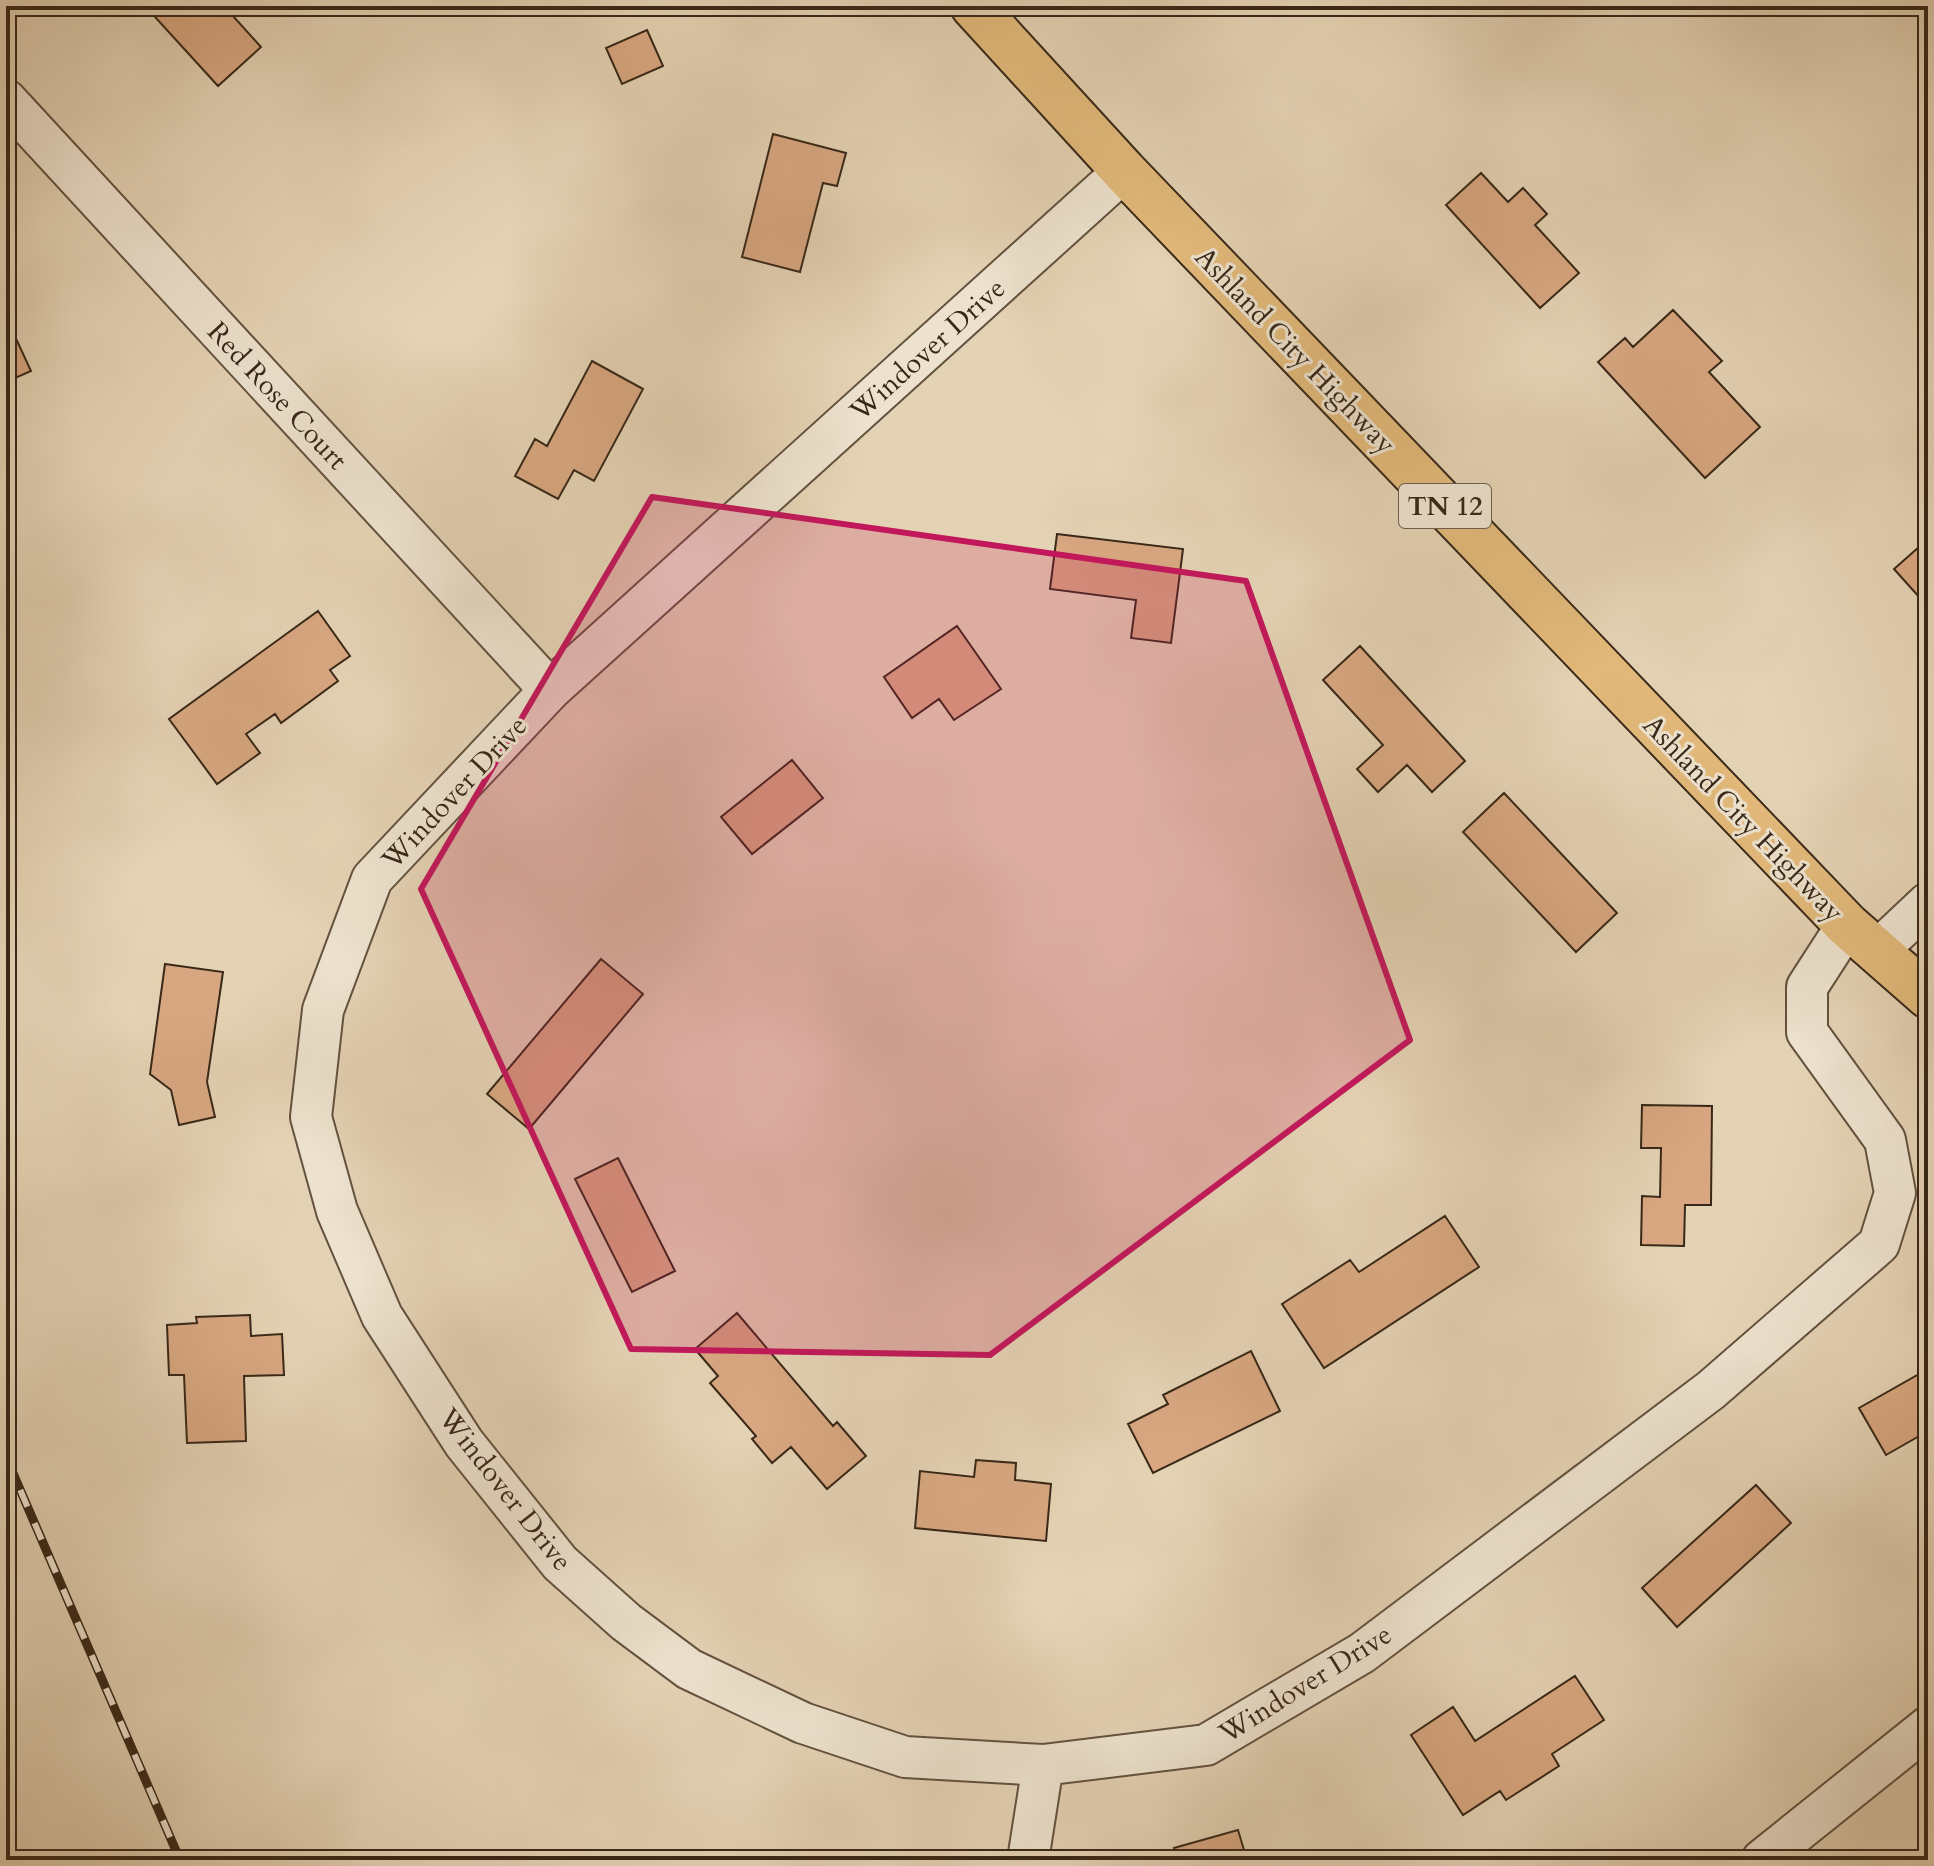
<svg xmlns="http://www.w3.org/2000/svg" width="1934" height="1866" font-family="Cardo,serif">
	<rect width="100%" height="100%" fill="#e4d2b4"/>
	<filter id="stains"><feTurbulence type="fractalNoise" baseFrequency=".0025" numOctaves="4"/><feColorMatrix values="0 0 0 0 .2 0 0 0 0 .09 0 0 0 0 .02 0 0 0 .5 -.17"/></filter>
	<radialGradient id="worn" r=".72"><stop offset=".6" stop-color="#630" stop-opacity="0"/><stop offset="1" stop-color="#630" stop-opacity=".3"/></radialGradient>
	<path fill="#d8a781" stroke="#382818" stroke-width="2" d="M145 6H224L261 47 218 86Z
		M647 30 663 66 622 84 606 48Z
		M773 134 846 153 837 186 823 183 800 272 742 257Z
		M1481 173 1508 202 1523 188 1547 214 1535 225 1579 273 1540 308 1446 205Z
		M1673 310 1722 361 1709 372 1760 427 1705 478 1598 362 1625 338 1633 347Z
		M6 317 31 371 6 382Z
		M592 361 643 389 594 481 574 470 558 499 515 476 535 439 547 446Z
		M1057 534 1183 549 1171 643 1131 638 1136 600 1050 589Z
		M1928 539V607L1894 569Z
		M318 611 350 656 330 670 338 681 281 723 275 714 246 734 260 753 217 784 169 719Z
		M957 626 1001 689 954 720 939 699 912 718 884 677Z
		M1360 646 1465 761 1432 792 1407 765 1378 792 1357 769 1383 745 1323 680Z
		M792 760 823 798 752 854 721 817Z
		M1504 793 1617 913 1576 952 1463 832Z
		M601 959 643 994 529 1129 487 1094Z
		M165 964 223 972 207 1082 215 1117 179 1125 171 1090 150 1074Z
		M1642 1105 1712 1106 1711 1205H1685L1684 1246 1641 1245 1642 1196 1660 1197 1661 1148H1641Z
		M618 1158 675 1271 632 1292 575 1179Z
		M1445 1216 1479 1267 1324 1368 1282 1304 1350 1260 1359 1272Z
		M737 1313 833 1426 837 1422 866 1456 827 1489 791 1447 772 1463 752 1439 756 1436 710 1383 718 1376 695 1349Z
		M250 1315 251 1336 282 1334 284 1375 244 1376 246 1441 187 1443 184 1375H169L167 1325 197 1323 196 1317Z
		M1251 1351 1280 1411 1153 1473 1128 1424 1168 1404 1163 1395Z
		M1928 1369V1431L1886 1455 1859 1408Z
		M976 1460 1016 1463 1015 1480 1051 1484 1046 1541 915 1528 920 1471 974 1477Z
		M1756 1485 1791 1523 1677 1627 1642 1588Z
		M1575 1676 1604 1720 1552 1754 1559 1766 1506 1800 1500 1791 1463 1815 1411 1735 1453 1707 1475 1741Z
		M1238 1830 1247 1860H1178L1174 1848Z"/>
	<g fill="none" stroke-linecap="round" stroke-linejoin="round">
		<g stroke="#63523f" stroke-width="44">
			<path id="minor" d="M6 100 550 690
				M1124 171 550 690 372 879 323 1010 311 1117 337 1211 382 1316 464 1443 560 1563 626 1622 689 1669 803 1723 905 1757 1043 1765 1206 1745 1362 1653 1711 1390 1879 1244 1895 1193 1885 1140 1807 1032V987L1847 925
				M1876 952 1928 903
				M1028 1860 1043 1765
				M1762 1860 1928 1727"/>
		</g>
		<g stroke="#382818" stroke-width="48">
			<path id="major" d="M973 6 1124 171 1847 925 1928 996"/>
		</g>
		<use href="#minor" stroke="#ede2ce" stroke-width="40"/>
		<use href="#major" stroke="#e2b97a" stroke-width="44"/>
		<g stroke="#382818" stroke-width="9">
			<path id="rail" d="M6 1457 180 1860"/>
		</g>
		<use href="#rail" stroke="#ede2ce" stroke-width="6" stroke-dasharray="18" stroke-linecap="butt"/>
	</g>
	<path fill="#c2185b" fill-opacity="0.2" stroke="#c2185b" stroke-width="6" stroke-linejoin="round" d="M652 497 1246 581 1410 1040 990 1355 631 1349 421 889Z"/>
	<g text-anchor="middle" stroke-width="6" stroke-linejoin="round" paint-order="stroke">
		<rect fill="#ede2ce" stroke="#6e604f" stroke-width="2" x="1399" y="484" width="92" height="44" rx="6"/>
		<g font-size="26" font-weight="bold" fill="#382818">
			<text x="1445" y="515">TN 12</text>
		</g>
		<g font-size="28" fill="#382818" stroke="#ede2ce">
			<text transform="translate(927 349) rotate(-42)" y="10">Windover Drive</text>
			<text transform="translate(1296 350) rotate(46)" y="10">Ashland City Highway</text>
			<text transform="translate(278 395) rotate(47)" y="10">Red Rose Court</text>
			<text transform="translate(454 792) rotate(-47)" y="10">Windover Drive</text>
			<text transform="translate(1744 818) rotate(46)" y="10">Ashland City Highway</text>
			<text transform="translate(506 1489) rotate(52)" y="10">Windover Drive</text>
			<text transform="translate(1305 1683) rotate(-32)" y="10">Windover Drive</text>
		</g>
	</g>
	<rect width="1934" height="1866" fill="none" stroke="#e4d2b4" stroke-width="32"/>
	<rect x="8" y="8" width="1918" height="1850" fill="none" stroke="#382818" stroke-width="4"/>
	<rect x="16" y="16" width="1902" height="1834" fill="none" stroke="#382818" stroke-width="2"/>
	<rect width="100%" height="100%" filter="url(#stains)"/>
	<rect width="100%" height="100%" fill="url(#worn)"/>
</svg>
